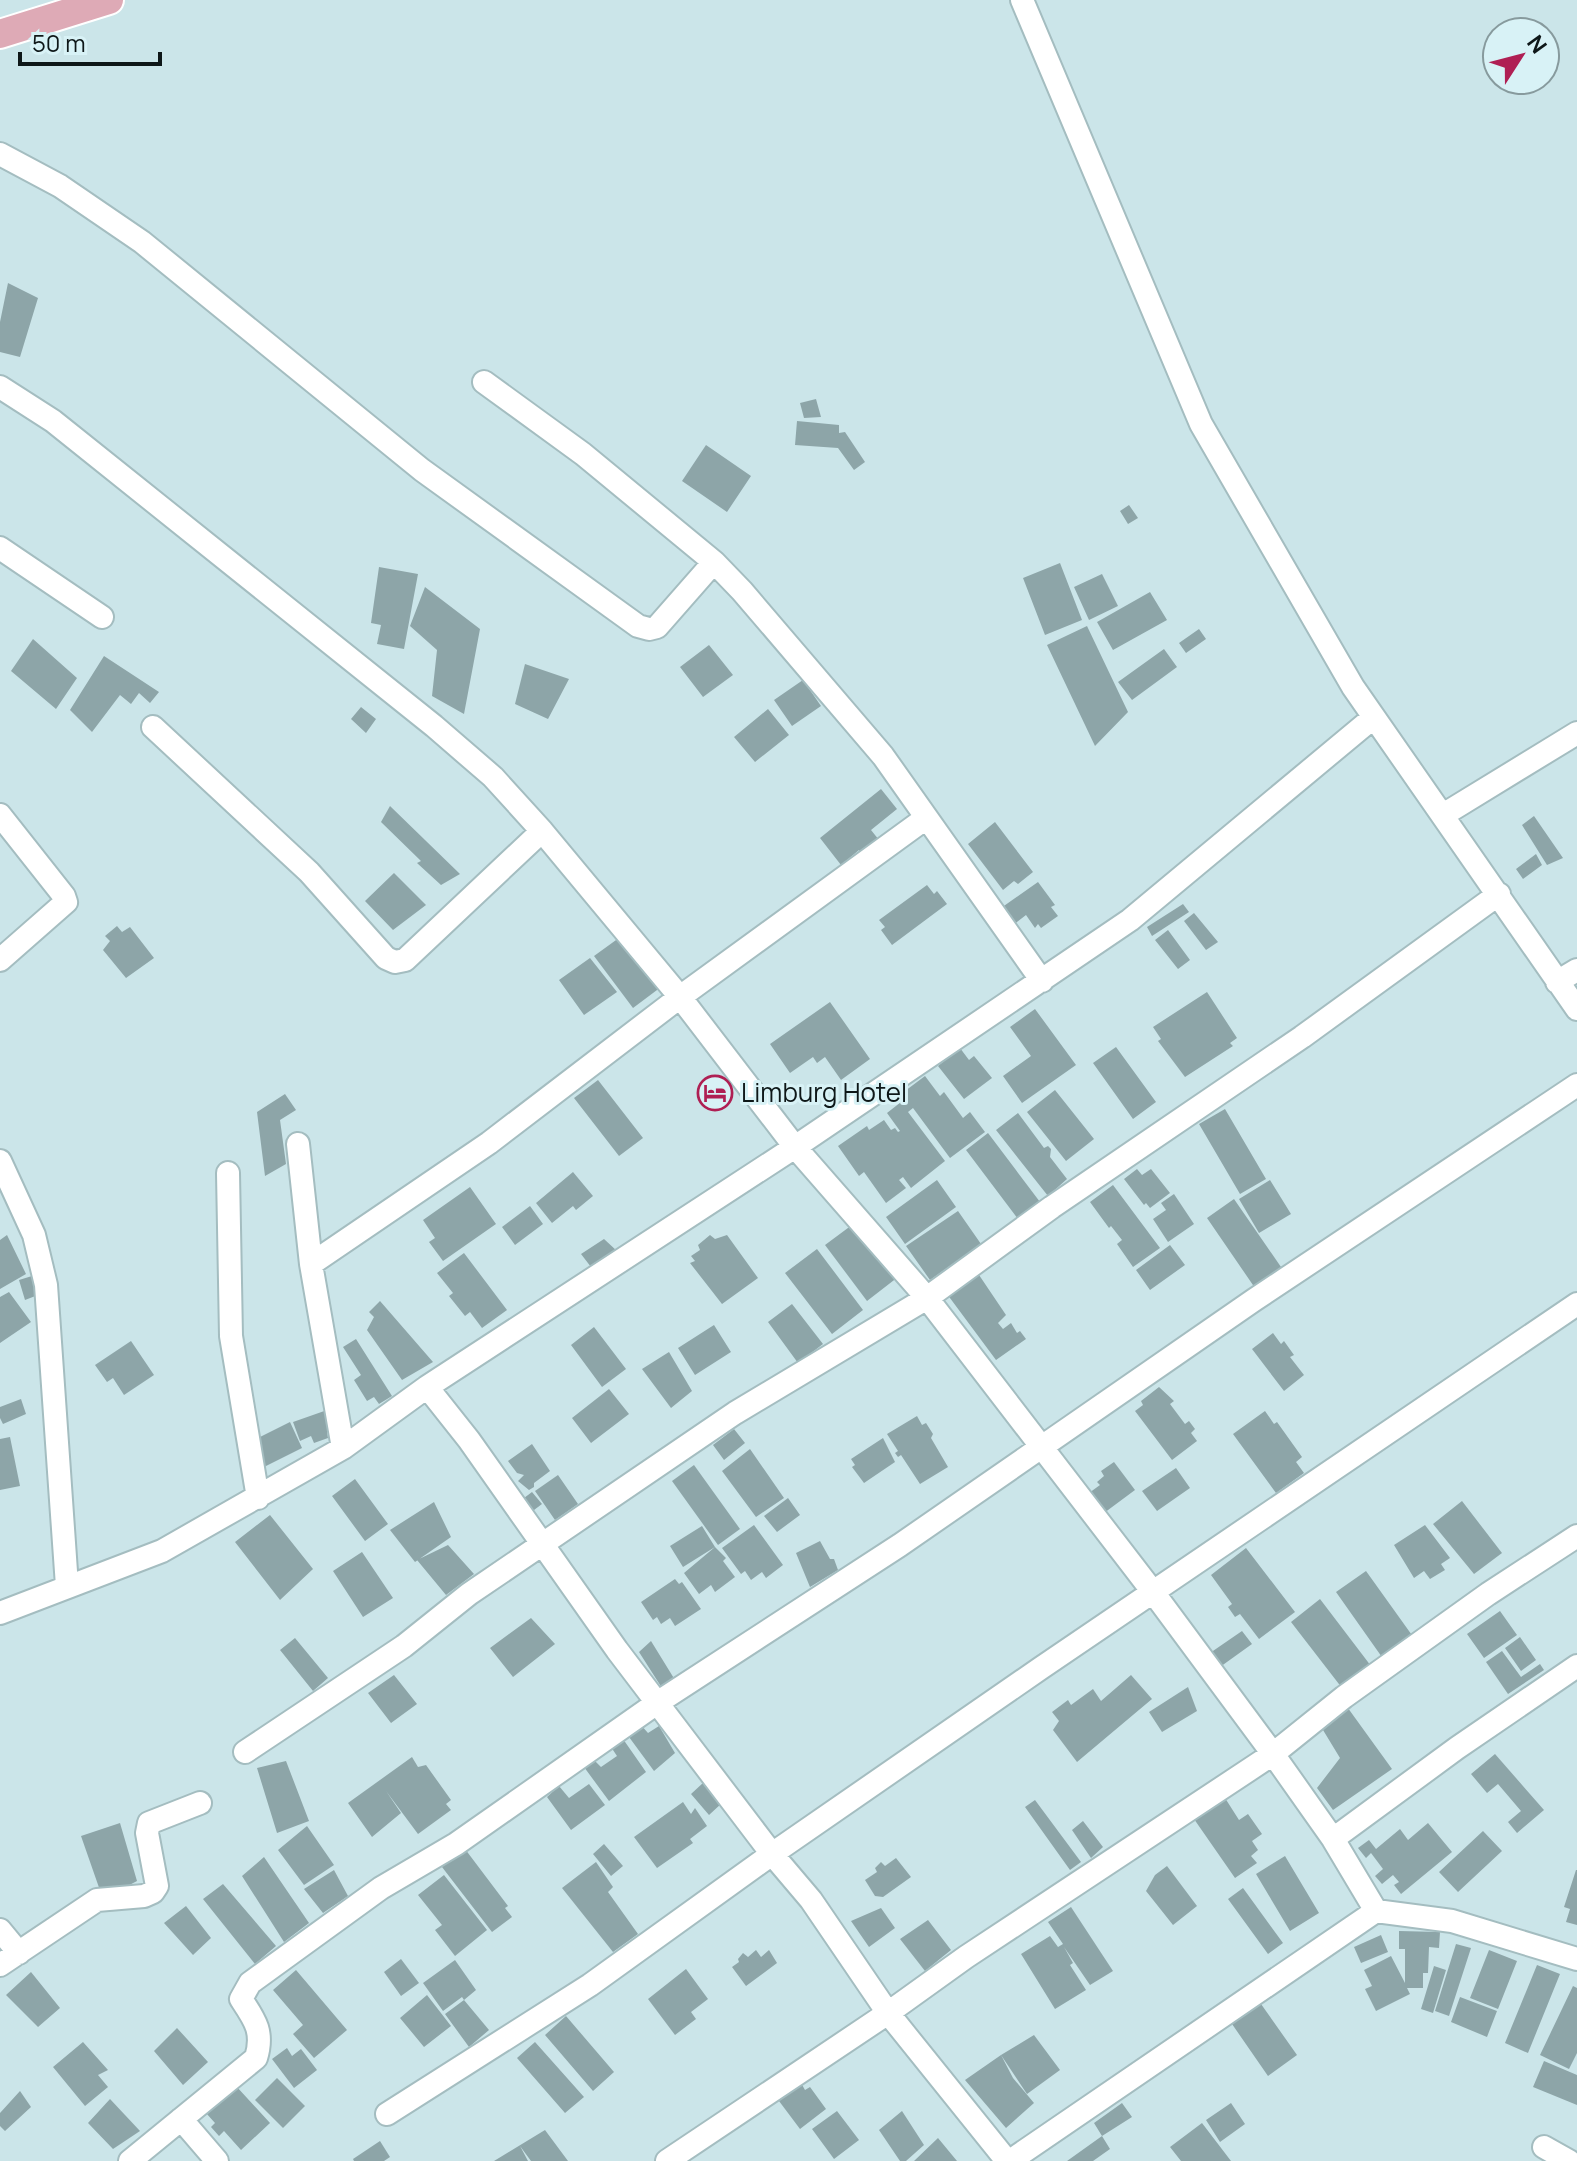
<svg xmlns="http://www.w3.org/2000/svg" width="1577" height="2161" font-family="Manrope,sans-serif">
	<rect width="100%" height="100%" fill="#cbe5e9"/>
	<path fill="#8da5a8" d="M8 283 38 298 20 357 0 352V322Z
		M816 399 821 417 804 418 800 403Z
		M797 421 839 425V433L845 432 865 462 854 470 838 448 795 445Z
		M706 445 751 476 727 512 682 481Z
		M1129 505 1138 518 1128 524 1120 511Z
		M1060 563 1082 620 1045 635 1023 578Z
		M379 567 418 574 404 649 377 644 381 625 371 623Z
		M1102 574 1118 606 1089 620 1074 587Z
		M425 587 480 629 464 714 432 696 437 650 410 626Z
		M1150 592 1167 620 1113 650 1097 622Z
		M1087 626 1128 712 1095 746 1047 645Z
		M1199 629 1206 639 1186 653 1179 643Z
		M33 639 77 678 56 709 11 671Z
		M709 645 733 675 703 697 680 667Z
		M1164 649 1177 667 1132 700 1118 682Z
		M104 656 159 692 150 703 139 693 131 704 120 695 92 732 70 710Z
		M525 664 569 679 548 719 515 704Z
		M803 680 821 706 792 726 774 700Z
		M361 707 376 719 366 733 351 719Z
		M768 709 789 735 755 762 734 737Z
		M881 789 897 809 871 830 879 840 861 854 859 850 841 865 820 838Z
		M390 806 460 874 441 885 417 863 421 861 381 822Z
		M1534 816 1563 858 1547 865 1522 825Z
		M995 822 1033 872 1018 884 1014 881 1003 890 968 844Z
		M1536 854 1542 865 1523 879 1516 869Z
		M394 873 426 905 393 930 365 901Z
		M1038 882 1055 905 1051 907 1058 916 1041 928 1038 924 1035 928 1026 915 1013 925 1001 908Z
		M927 885 934 894 937 891 947 904 892 945 881 930 885 927 879 920Z
		M1183 904 1189 912 1152 936 1147 927Z
		M1194 913 1218 942 1206 950 1184 921Z
		M117 926 122 932 130 927 154 958 126 978 103 950 110 941 105 936Z
		M1168 930 1190 960 1178 969 1155 940Z
		M623 935 661 987 633 1008 594 956Z
		M590 958 617 992 584 1015 559 980Z
		M1207 992 1237 1038 1230 1043 1233 1046 1185 1077 1158 1041 1161 1039 1153 1027Z
		M830 1002 870 1059 841 1080 825 1057 817 1063 813 1057 790 1073 770 1044Z
		M1035 1009 1076 1065 1022 1103 1003 1076 1031 1056 1010 1027Z
		M1116 1047 1156 1102 1133 1119 1093 1063Z
		M960 1048 969 1060 974 1056 992 1078 964 1099 938 1066Z
		M925 1076 940 1096 944 1092 963 1118 970 1112 985 1132 950 1158 913 1108 908 1112 945 1161 911 1188 903 1177 899 1180 906 1188 886 1203 864 1172 859 1176 838 1146 867 1126 869 1130 884 1120 891 1130 895 1128 898 1132 900 1131 887 1113 901 1102 897 1097Z
		M598 1080 643 1138 619 1156 574 1098Z
		M1055 1090 1094 1139 1066 1161 1027 1112Z
		M285 1094 296 1110 280 1120 286 1164 265 1176 257 1112Z
		M1225 1109 1266 1179 1240 1194 1199 1124Z
		M1018 1113 1044 1148 1048 1146 1051 1149 1050 1157 1067 1179 1048 1196 996 1130Z
		M988 1133 1040 1202 1018 1219 966 1150Z
		M1137 1169 1142 1175 1151 1169 1170 1193 1150 1208 1146 1203 1144 1205 1124 1179Z
		M573 1172 593 1196 576 1210 573 1206 552 1223 536 1203Z
		M937 1180 956 1207 905 1244 886 1217Z
		M1270 1180 1291 1214 1259 1233 1239 1199Z
		M1113 1185 1160 1248 1133 1267 1117 1244 1122 1240 1111 1226 1109 1228 1090 1202Z
		M470 1187 496 1224 443 1261 429 1242 435 1238 423 1220Z
		M1174 1194 1194 1224 1168 1242 1153 1219 1166 1210 1161 1203Z
		M1234 1199 1281 1267 1255 1288 1207 1218Z
		M530 1206 543 1224 515 1245 502 1227Z
		M958 1211 981 1244 930 1280 906 1246Z
		M856 1222 898 1277 867 1301 825 1245Z
		M7 1235 26 1274 0 1289V1240Z
		M710 1235 715 1239 727 1235 758 1278 722 1304 690 1263 695 1261 691 1256 700 1250 698 1245Z
		M604 1239 617 1251 591 1267 581 1254Z
		M1170 1245 1185 1265 1150 1290 1136 1270Z
		M817 1249 863 1310 832 1334 785 1273Z
		M464 1253 507 1310 482 1328 470 1312 465 1316 449 1296 453 1293 437 1273Z
		M977 1272 1006 1315 998 1323 1003 1329 1011 1323 1017 1333 1020 1331 1026 1339 996 1360 947 1294Z
		M32 1276 38 1295 25 1300 19 1280Z
		M9 1292 31 1322 0 1343V1297Z
		M380 1301 433 1362 402 1380 367 1330 374 1317 369 1312Z
		M792 1304 823 1344 798 1363 768 1322Z
		M714 1325 731 1352 695 1375 678 1348Z
		M594 1327 626 1369 602 1387 571 1345Z
		M1273 1333 1281 1344 1284 1341 1294 1355 1290 1357 1304 1375 1284 1391 1252 1349Z
		M356 1339 392 1396 379 1404 374 1397 367 1401 354 1380 361 1375 343 1347Z
		M131 1341 154 1375 124 1395 113 1378 107 1382 95 1365Z
		M669 1352 692 1391 671 1408 642 1369Z
		M1159 1387 1174 1401 1170 1404 1185 1424 1189 1421 1195 1429 1191 1433 1197 1441 1172 1460 1135 1411 1143 1405 1141 1401Z
		M609 1389 629 1414 591 1443 572 1418Z
		M21 1399 26 1414 3 1424 0 1418V1407Z
		M330 1409 333 1418 327 1432 328 1438 314 1443 311 1436 300 1441 293 1422Z
		M1265 1411 1274 1424 1277 1422 1302 1457 1296 1462 1304 1473 1276 1493 1233 1434Z
		M917 1416 922 1425 926 1423 933 1434 931 1438 948 1467 920 1484 901 1455 898 1457 895 1453 898 1451 887 1434Z
		M290 1422 302 1448 262 1468 258 1438Z
		M734 1429 745 1443 724 1460 713 1445Z
		M10 1437 20 1486 0 1490V1439Z
		M883 1438 895 1462 864 1483 852 1467 855 1465 851 1459Z
		M532 1444 550 1471 534 1483V1487L529 1490 518 1481 524 1475 517 1473 508 1461Z
		M750 1449 784 1498 756 1517 722 1471Z
		M1114 1462 1135 1490 1104 1513 1089 1493 1100 1485 1097 1482 1104 1476 1101 1471Z
		M694 1465 740 1529 718 1545 672 1481Z
		M1176 1468 1190 1488 1157 1511 1142 1491Z
		M558 1475 578 1504 555 1520 535 1491Z
		M355 1479 388 1524 365 1541 332 1496Z
		M532 1492 542 1504 530 1513 520 1501Z
		M788 1498 800 1515 777 1532 764 1516Z
		M1462 1501 1502 1553 1474 1574 1433 1524Z
		M434 1502 451 1537 415 1562 390 1530Z
		M270 1515 313 1569 280 1600 235 1542Z
		M754 1525 783 1565 766 1578 762 1572 751 1580 745 1571 741 1574 722 1548Z
		M1425 1525 1450 1558 1441 1564 1445 1570 1430 1579 1424 1571 1414 1578 1394 1545Z
		M702 1526 715 1547 683 1567 670 1546Z
		M820 1541 830 1559H834L838 1570 810 1587 796 1553Z
		M448 1545 474 1574 446 1595 417 1560Z
		M715 1547 726 1558 723 1561 735 1577 715 1592 711 1585 699 1594 684 1573Z
		M1246 1548 1295 1612 1259 1639 1240 1614 1235 1617 1228 1607 1232 1604 1211 1575Z
		M362 1552 393 1598 363 1617 333 1571Z
		M1366 1571 1414 1638 1384 1660 1336 1592Z
		M675 1579 679 1584 682 1582 701 1609 675 1626 670 1618 661 1624 657 1617 653 1620 641 1602Z
		M1320 1599 1371 1666 1342 1688 1291 1622Z
		M1500 1611 1517 1635 1484 1658 1467 1634Z
		M531 1618 555 1644 513 1677 490 1648Z
		M1242 1631 1252 1644 1220 1667 1210 1653Z
		M1520 1637 1536 1660 1521 1671 1505 1648Z
		M295 1638 328 1678 313 1691 280 1650Z
		M651 1641 675 1680 662 1688 639 1652Z
		M1502 1651 1521 1677 1540 1664 1544 1670 1508 1694 1486 1662Z
		M394 1675 417 1704 391 1723 368 1693Z
		M1131 1675 1152 1699 1077 1762 1053 1730 1059 1721 1052 1712 1068 1700 1071 1705 1093 1689 1101 1701Z
		M1188 1687 1197 1711 1162 1732 1149 1712Z
		M1345 1704 1392 1769 1333 1810 1317 1788 1340 1758 1323 1730Z
		M640 1724 648 1733 659 1726 675 1753 654 1771 629 1737Z
		M623 1739 646 1772 609 1801 584 1767 594 1760 601 1767 617 1756 611 1747Z
		M1495 1754 1544 1810 1517 1833 1508 1822 1521 1811 1498 1784 1487 1793 1471 1774Z
		M412 1757 418 1767 426 1765 451 1800 446 1804 451 1810 418 1834 386 1791 401 1813 372 1837 348 1803Z
		M286 1761 309 1821 277 1833 257 1768Z
		M704 1782 722 1803 709 1815 691 1794Z
		M589 1784 605 1805 571 1830 547 1797 559 1786 569 1798Z
		M1225 1798 1239 1820 1248 1814 1262 1834 1252 1841 1258 1850 1251 1856 1257 1863 1235 1878 1194 1819Z
		M1035 1800 1081 1862 1070 1870 1025 1807Z
		M683 1802 691 1814 695 1808 707 1826 690 1839 693 1843 657 1868 634 1837Z
		M1083 1821 1103 1847 1091 1858 1072 1830Z
		M120 1823 137 1881 103 1899 81 1836Z
		M1428 1823 1452 1852 1401 1894 1394 1885 1399 1882 1393 1875 1382 1884 1375 1876 1383 1869 1371 1853 1366 1858 1358 1848 1369 1840 1376 1849 1400 1829 1408 1840Z
		M307 1826 334 1865 304 1885 278 1850Z
		M1483 1831 1502 1851 1458 1892 1439 1872Z
		M604 1844 623 1866 611 1876 593 1854Z
		M465 1849 508 1906 505 1908 512 1917 492 1932 442 1867Z
		M1285 1856 1319 1913 1290 1931 1256 1874Z
		M264 1857 309 1923 284 1942 242 1876Z
		M896 1858 911 1877 883 1897 875 1896 865 1880 877 1872 875 1868 881 1862 885 1866Z
		M596 1862 613 1887 608 1892 638 1934 613 1952 562 1888Z
		M1167 1866 1197 1906 1173 1925 1146 1891 1155 1875Z
		M334 1870 348 1896 323 1913 304 1889Z
		M1576 1870H1577V1925L1566 1922 1570 1909 1564 1907Z
		M444 1875 487 1930 455 1956 435 1930 442 1925 418 1895Z
		M223 1884 276 1946 255 1964 203 1899Z
		M1243 1888 1283 1943 1268 1954 1228 1899Z
		M186 1906 211 1938 193 1955 164 1923Z
		M1071 1907 1113 1971 1090 1985 1064 1947 1073 1963 1070 1965 1086 1990 1055 2009 1021 1954 1050 1936 1058 1947 1063 1944 1048 1922Z
		M881 1908 895 1928 869 1947 851 1921Z
		M928 1920 951 1950 925 1971 900 1939Z
		M1399 1931 1440 1932 1439 1948 1429 1947 1428 1973H1423V1988H1407L1410 1994 1376 2011 1365 1989 1372 1986 1364 1970 1391 1956 1405 1983V1949H1399Z
		M1381 1935 1388 1952 1361 1963 1354 1947Z
		M1456 1944 1471 1948 1449 2016 1435 2011Z
		M756 1950 761 1957 769 1950 777 1963 746 1986 732 1967 739 1962 738 1959 743 1953 748 1957Z
		M1489 1950 1517 1961 1498 2009 1470 1998Z
		M401 1959 419 1983 401 1996 384 1972Z
		M455 1960 476 1990 464 2000 489 2030 469 2047 445 2014 464 2000 462 1997 443 2011 423 1983Z
		M1537 1965 1560 1974 1528 2053 1505 2043Z
		M1434 1966 1446 1970 1433 2013 1421 2009Z
		M686 1969 708 1999 691 2012 696 2019 675 2035 648 1999Z
		M296 1970 347 2030 314 2058 293 2034 303 2025 273 1990Z
		M31 1972 60 2008 38 2027 6 1995Z
		M1573 1986 1577 1988V2053L1569 2069 1540 2055Z
		M427 1995 451 2026 424 2047 400 2018Z
		M1460 1997 1497 2011 1487 2037 1451 2022Z
		M1261 2004 1297 2055 1268 2076 1232 2024Z
		M566 2016 614 2072 593 2091 545 2035Z
		M177 2028 208 2062 183 2085 154 2051Z
		M1034 2035 1060 2070 1027 2094 1001 2055 1013 2078 1034 2103 1006 2128 965 2080 1001 2055Z
		M83 2042 108 2070 98 2075 108 2087 85 2106 53 2067Z
		M535 2042 584 2097 565 2113 517 2058Z
		M287 2048 292 2056 301 2049 317 2070 294 2088 272 2059Z
		M1544 2061 1577 2075V2105L1533 2087Z
		M277 2078 305 2106 283 2128 255 2100Z
		M801 2083 805 2090 810 2087 826 2109 800 2129 779 2101Z
		M236 2086 270 2123 241 2150 224 2131 219 2136 211 2127 215 2123 206 2113Z
		M20 2091 31 2107 5 2131 0 2126V2113Z
		M110 2099 140 2131 113 2149 88 2123Z
		M1122 2103 1132 2117 1102 2136 1094 2123Z
		M1231 2103 1245 2124 1220 2142 1206 2120Z
		M837 2111 859 2140 834 2159 812 2129Z
		M902 2111 924 2145 906 2161H900L879 2130Z
		M1202 2123 1231 2161H1181L1170 2147Z
		M545 2130 568 2161H531L520 2146 528 2161H494Z
		M1102 2136 1110 2149 1093 2161H1067Z
		M938 2138 957 2161H914Z
		M380 2141 390 2157 384 2161H354L353 2159Z"/>
	<g fill="none" stroke-linecap="round" stroke-linejoin="round">
		<g stroke="#a4bdc0" stroke-width="26">
			<path id="minor" d="M1022 0 1201 424 1353 687 1577 1009
				M0 154 60 186 142 242 422 470 638 626 649 629 657 627 714 562
				M484 382 583 454 714 562 742 591 883 756 1042 981
				M0 387 53 421 434 726 493 777 542 831 680 997 795 1147 927 1298 1153 1592 1273 1754 1333 1839 1376 1911
				M0 548 102 617
				M153 727 309 872 386 958 395 962 405 960 542 831
				M0 815 64 896 66 902 0 960
				M1443 815 1577 733
				M1557 982 1577 970
				M298 1144 311 1264 343 1448
				M0 1161 34 1235 46 1285 67 1586
				M228 1173 231 1336 258 1498
				M311 1264 489 1143 680 997 926 818
				M427 1387 469 1440 617 1650 772 1854 811 1900 888 2013 1007 2161
				M0 1613 162 1551 343 1448 427 1387 795 1147 1130 920 1374 717
				M245 1752 404 1646 469 1594 735 1413 927 1298 1052 1207 1302 1037 1499 894
				M1333 1839 1457 1748 1577 1666
				M0 1930 19 1953
				M0 1965 97 1900 144 1896 153 1892 157 1886 147 1833 149 1823 200 1803
				M387 2114 590 1985 772 1854 1041 1668 1577 1304
				M181 2119 217 2161
				M1544 2147 1569 2161
				M130 2161 256 2058C264 2032 255 2020 241 1999L250 1983 381 1888 456 1844 657 1703 900 1545 1254 1300 1577 1085
				M667 2161 888 2013 966 1957 1273 1754 1344 1697 1488 1594 1577 1536
				M1010 2161 1376 1911 1452 1921 1577 1959"/>
		</g>
		<g stroke="#fff" stroke-width="32">
			<path id="major" d="M0 34 109 0"/>
		</g>
		<use href="#minor" stroke="#fff" stroke-width="22"/>
		<use href="#major" stroke="#deaab6" stroke-width="28"/>
	</g>
	<defs>
		<g id="hotel-ring" transform="scale(1.8)"><circle r="9.5" fill="#d8f2f6" stroke="#af1f53" stroke-width="1.5"/><path d="M-6-4.5h1.5V1H6V5H4.5V3h-9V5H-6ZM-4 0a1.8 1.8 0 1 1 3.6 0ZM.5 0V-2.5h3Q6-2.5 6 0Z" fill="#af1f53"/></g>
	</defs>
	<g fill-rule="evenodd">
		<use href="#hotel-ring" x="715" y="1093"/>
	</g>
	<g text-anchor="middle" stroke-width="6" stroke-linejoin="round" paint-order="stroke">
		<g font-size="26" fill="#0e1718" stroke="#d8f2f6" text-anchor="start">
			<text x="741" y="1102">Limburg Hotel</text>
		</g>
	</g>
	<g transform="translate(1521 56) rotate(54)"><circle r="38" fill="#d8f2f6" stroke="#879a9d" stroke-width="2"/>
	<path d="M0-6L14 30L0 20L-14 30Z" fill="#af1f53"/>
	<text y="-12" font-size="22" font-weight="bold" text-anchor="middle" fill="#0e1718">N</text>
	</g>
	<path d="M20 52v12h140v-12" fill="none" stroke="#0e1718" stroke-width="4"/>
	<text x="32" y="52" font-size="24" fill="#0e1718" stroke="#d8f2f6" stroke-width="6" paint-order="stroke">50 m</text>
</svg>
